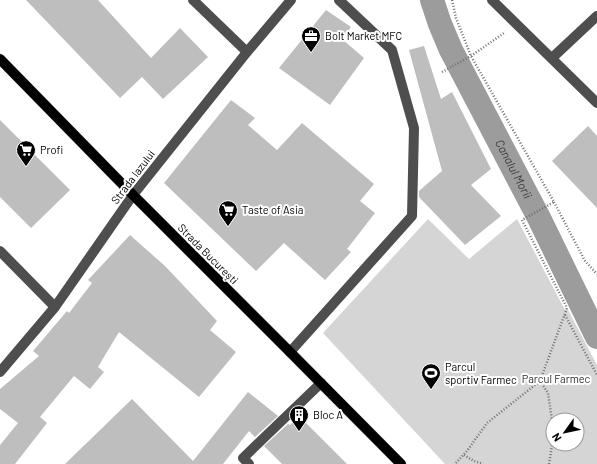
<svg xmlns="http://www.w3.org/2000/svg" width="597" height="464" font-family="Barlow,sans-serif">
	<rect width="100%" height="100%" fill="#fff"/>
	<path fill="#d5d5d5" fill-rule="evenodd" d="M428 219 469 259 517 219 565 310 567 308 597 365V464H445L323 333ZM553 420H577V444H553Z"/>
	<g fill="none" stroke-linecap="round" stroke-linejoin="round">
		<path stroke="#9c9c9c" stroke-width="24" id="s1" d="M432 0 440 24 451 50 539 218 597 337"/>
	</g>
	<path fill="#bebebe" d="M26 0H98L151 58 180 28 208 57 163 99 142 77 120 98Z
		M326 10 351 27 342 39 364 58 330 105 279 68Z
		M424 46 441 99 452 92 491 169 471 185 501 216 465 245 419 197V191L442 171 409 50Z
		M231 100 255 118 248 125 277 150 302 123 374 184 360 201 375 213 347 249 351 252 325 280 284 243 256 271 164 183Z
		M0 120 70 190 31 228 0 197Z
		M588 126 597 136V208L552 161Z
		M130 235 165 266 217 321 210 330 236 352 199 397 119 332 98 367 104 372 90 389 74 376 40 417 47 423 15 464H0V445L18 423 0 409V389L39 356 33 351 67 311 69 313 92 283 88 280Z
		M248 392 278 416 255 437 249 431 223 464H65L132 399 193 461Z
		M299 416 347 464H282L264 446 288 424 290 425Z"/>
	<g fill="none" stroke-linecap="round" stroke-linejoin="round">
		<g stroke="#dbdbdb" stroke-width="11">
			<path id="major" d="M0 59 133 195 290 352 401 464"/>
		</g>
		<path stroke="#707070" stroke-width="2.5" stroke-dasharray="1 2" stroke-linecap="butt" d="M452 0 456 18 471 56 554 202 522 220 567 308 540 381 487 423 467 451 455 464
			M442 72 471 56 504 33
			M554 202 585 261 597 274
			M565 315 597 375
			M540 381 548 393 553 427
			M464 455 474 461 483 464
			M549 464 553 439"/>
		<path stroke="#4e4e4e" stroke-width="10" d="M193 0 247 52
			M492 0 597 103
			M552 58 597 16
			M0 251 55 307
			M290 352 412 216 414 128 392 50 339 0
			M0 372 55 307 133 195 247 52 291 0
			M249 464 243 458 321 383"/>
		<use href="#major" stroke="#000" stroke-width="10"/>
	</g>
	<defs>
		<g id="office-pin" transform="scale(1)"><path d="M0 17L-7.5 6A9.5 9.5 0 1 1 7.5 6Z" fill="#000" stroke="#fff"/><path d="M-6-3h4V-5.5h4V-3h4V5H-6ZM-1-4.5V-3h2v-1.5ZM-6 0V1H6V0Z" fill="#fff"/></g>
		<g id="supermarket-pin" transform="scale(1)"><path d="M0 17L-7.5 6A9.5 9.5 0 1 1 7.5 6Z" fill="#000" stroke="#fff"/><path d="M-6-5.5h2.5l.6 2H6L4.5 2H-2.5L-4.4-4H-6ZM-1.5 3.2a1.3 1.3 0 1 0 .1 0ZM3 3.2a1.3 1.3 0 1 0 .1 0Z" fill="#fff"/></g>
		<g id="stadium-pin" transform="scale(1)"><path d="M0 17L-7.5 6A9.5 9.5 0 1 1 7.5 6Z" fill="#000" stroke="#fff"/><path d="M0-5a6.5 5 0 1 0 0 10a6.5 5 0 1 0 0-10ZM-3.5-1.8h7v3.6h-7Z" fill="#fff"/></g>
		<g id="building-pin" transform="scale(1)"><path d="M0 17L-7.5 6A9.5 9.5 0 1 1 7.5 6Z" fill="#000" stroke="#fff"/><path d="M-4-6H4V6H1V3H-1V6H-4ZM-2.5-4.3h1.7v1.8h-1.7ZM.8-4.3h1.7v1.8H.8ZM-2.5-1h1.7V.8h-1.7ZM.8-1h1.7V.8H.8Z" fill="#fff"/></g>
	</defs>
	<g fill-rule="evenodd">
		<use href="#office-pin" x="311" y="36"/>
		<use href="#supermarket-pin" x="26" y="150"/>
		<use href="#supermarket-pin" x="228" y="210"/>
		<use href="#stadium-pin" x="431" y="373"/>
		<use href="#building-pin" x="299" y="415"/>
	</g>
	<g text-anchor="middle" stroke-width="4" stroke-linejoin="round" paint-order="stroke">
		<g font-size="11" fill="#000" stroke="#fff" text-anchor="start">
			<text x="325" y="40">Bolt Market MFC</text>
			<text x="40" y="154">Profi</text>
			<text x="242" y="214">Taste of Asia</text>
			<text x="445" y="371">Parcul<tspan x="445" dy="13">sportiv Farmec</tspan></text>
			<text x="313" y="419">Bloc A</text>
		</g>
		<g font-size="11" fill="#000" stroke="#fff">
			<text transform="translate(133 177) rotate(-53)" y="4">Strada Iazului</text>
			<text transform="translate(208 254) rotate(45)" y="4">Strada București</text>
		</g>
		<g font-size="11" fill="#2c2c2c" stroke="#fff">
			<text x="556" y="383">Parcul Farmec</text>
		</g>
		<g font-size="12" font-style="italic" fill="#3d3d3d" stroke="#fff">
			<text dy="4" stroke="none"><textPath href="#s1" startOffset="188">Canalul Morii</textPath></text>
		</g>
	</g>
	<g transform="translate(565 432) rotate(237)"><circle r="19" fill="#ffffff" stroke="#999999"/>
	<path d="M0-3L7 15L0 10L-7 15Z" fill="#000000"/>
	<text y="-6" font-size="11" font-weight="bold" text-anchor="middle" fill="#000000">N</text>
	</g>
</svg>
